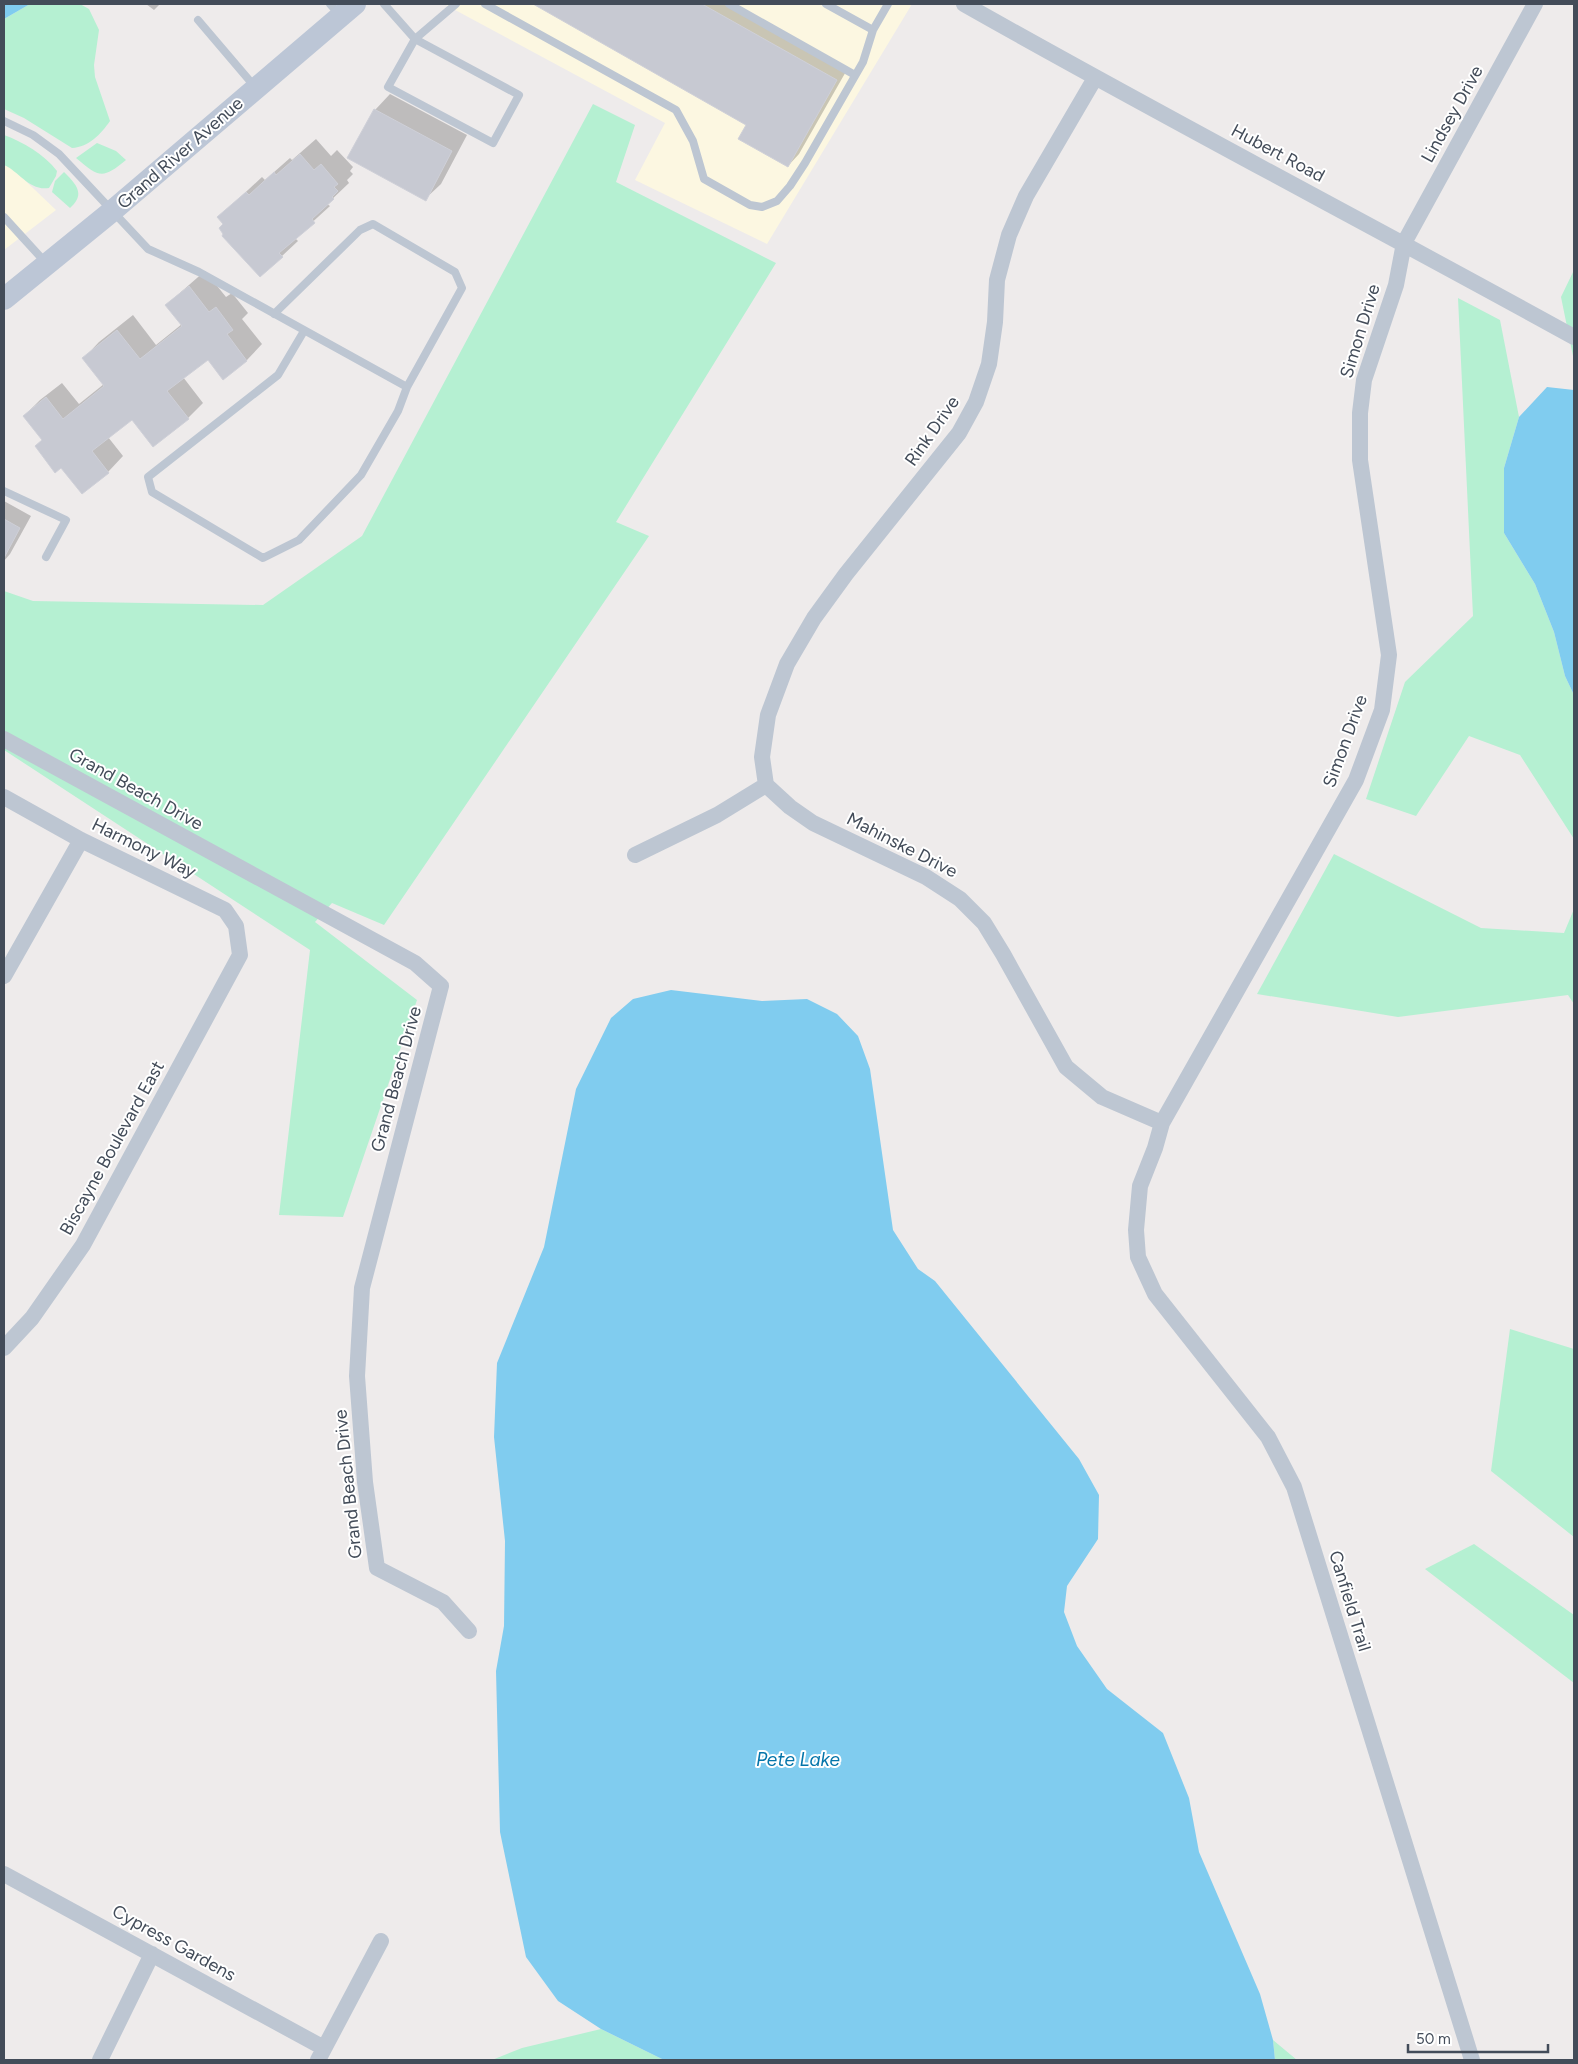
<svg xmlns="http://www.w3.org/2000/svg" width="1578" height="2064" font-family="Figtree,sans-serif">
	<rect width="100%" height="100%" fill="#eeebeb"/>
	<path fill="#fcf7e1" d="M444 4H912L767 244 635 180 665 123Z
		M4 165 12 168 56 210 4 250Z"/>
	<path fill="#b5f0d2" d="M30 4H80L89 9 99 30 94 65 95 77 110 121C101 134 89 147 72 148L24 118 4 109V19Z
		M593 104 635 125 616 182 776 263 616 522 649 536 384 925 332 903 315 922 417 1000 343 1217 279 1215 310 950 4 750V591L33 601 263 605 362 536Z
		M4 135C23 142 44 154 57 171L56 176 49 188C29 191 20 172 4 165Z
		M97 143 116 151 126 160C102 180 99 177 76 158Z
		M64 172C76 184 86 194 70 208L52 192 55 181Z
		M1574 270V361L1561 297Z
		M1458 298 1500 320 1519 417 1504 468V533L1535 584 1554 632 1565 676 1574 695V839L1520 755 1469 736 1416 816 1366 799 1405 682 1473 616Z
		M1334 854 1481 928 1564 933 1574 909V1004L1568 995 1398 1017 1257 994Z
		M1510 1329 1574 1349V1537L1491 1471Z
		M1474 1544 1574 1615V1683L1425 1569Z
		M601 2029 664 2060H492L522 2048Z
		M1273 2040 1297 2060H1275Z"/>
	<path fill="#80ccef" d="M4 4H30L4 19Z
		M1547 387 1574 390V695L1565 676 1554 632 1535 584 1504 533V468L1519 417Z
		M671 990 762 1001 807 999 837 1014 858 1036 870 1069 893 1230 918 1269 935 1281 1079 1459 1099 1495 1098 1539 1067 1586 1064 1612 1077 1646 1107 1689 1163 1733 1189 1798 1199 1852 1260 1994 1273 2040 1275 2060H664L601 2029 558 2001 526 1957 500 1832 496 1671 504 1626 505 1541 494 1437 497 1363 544 1247 576 1089 611 1018 633 999Z"/>
	<path fill="#0003" d="M146 4H160L154 10Z
		M536 4H735L848 68 799 154 788 166 748 124Z
		M390 94 467 135 441 184 425 199 375 110Z
		M316 139 331 156 337 150 353 167 350 171 353 174 347 180 349 183 327 204 330 206 295 238 298 241 282 256 225 224 219 217 262 177 265 180 290 158 292 160Z
		M205 271 226 297 232 293 248 313 242 319 262 344 247 360 223 378 208 358 183 377 203 403 188 418H132L108 437 123 456 108 472 43 440 24 416 40 400 62 383 79 404 104 384 84 358 99 342 133 315 156 345 182 324 166 305Z
		M4 501 31 516 10 554 4 561Z"/>
	<path fill="#c7c9d2" stroke="#cfd0d8" d="M533 4H702L837 80 788 167 738 139 746 125Z
		M374 109 452 151 426 201 347 158Z
		M300 154 314 170 321 164 338 184 334 187 338 191 332 197 334 199 312 219 315 223 279 253 283 257 260 277 222 236 223 234 219 228 223 224 217 217 246 192 249 195 274 172 276 175Z
		M189 286 209 312 216 307 233 330 227 334 247 361 223 380 208 360 167 391 189 419 153 447 132 420 92 451 109 473 82 494 61 468 55 473 35 446 42 440 23 416 46 397 63 419 104 386 82 358 117 330 140 359 182 326 165 305Z
		M4 519 20 528 4 558Z"/>
	<g fill="none" stroke-linecap="round" stroke-linejoin="round">
		<path stroke="#bdc6d2" stroke-width="8" d="M330 4 339 14
			M384 4 415 39 519 95 493 143 388 87 415 39 456 4
			M485 4 676 110 693 141 704 179 750 205 762 207 777 201 790 186 805 163 863 62 873 30
			M729 4 855 75
			M826 4 873 30 888 4
			M198 20 255 87
			M4 121 33 135 59 154 148 249 199 272 407 387 398 411 361 475 299 540 263 558 152 492 148 477 278 375 304 331
			M4 217 46 263
			M274 314 360 230 373 224 455 272 462 288 407 387
			M4 491 66 520 46 557"/>
		<path stroke="#bdc6d2" stroke-width="16" d="M964 4C1165 118 1371 225 1574 337
			M4 739 415 963 441 986 362 1288 357 1376 365 1482 377 1568 443 1602 469 1631
			M766 785 762 757 768 715 787 664 814 618 846 574 959 433 976 402 989 364 995 322 997 280 1009 235 1026 196 1095 78
			M766 785 790 807 813 823 926 877 960 899 984 923 1003 954 1066 1067 1102 1097 1162 1123
			M4 797 81 840 225 910 236 926 240 955 83 1245 32 1318 4 1348
			M635 855 717 815 766 785
			M4 976 81 840
			M4 1874 324 2048
			M100 2060 152 1954
			M318 2060 381 1941
			M1472 2060 1294 1487 1268 1437 1155 1294 1138 1257 1136 1230 1140 1186 1155 1148 1162 1123 1356 780 1382 710 1389 655 1360 460V413L1364 380 1396 285 1404 243 1535 4"/>
		<path stroke="#bcc6d6" stroke-width="22" d="M4 299 111 212 355 4"/>
	</g>
	<g text-anchor="middle" stroke-width="4" stroke-linejoin="round" paint-order="stroke">
		<g font-size="18" fill="#434c59" stroke="#fff">
			<text transform="translate(1452 114) rotate(-61)" y="6">Lindsey Drive</text>
			<text transform="translate(180 153) rotate(-41)" y="6">Grand River Avenue</text>
			<text transform="translate(1278 153) rotate(28)" y="6">Hubert Road</text>
			<text transform="translate(1360 331) rotate(-73)" y="6">Simon Drive</text>
			<text transform="translate(932 431) rotate(-55)" y="6">Rink Drive</text>
			<text transform="translate(1345 741) rotate(-70)" y="6">Simon Drive</text>
			<text transform="translate(136 789) rotate(29)" y="6">Grand Beach Drive</text>
			<text transform="translate(902 845) rotate(27)" y="6">Mahinske Drive</text>
			<text transform="translate(144 848) rotate(26)" y="6">Harmony Way</text>
			<text transform="translate(396 1079) rotate(-75)" y="6">Grand Beach Drive</text>
			<text transform="translate(112 1148) rotate(-61)" y="6">Biscayne Boulevard East</text>
			<text transform="translate(348 1484) rotate(-96)" y="6">Grand Beach Drive</text>
			<text transform="translate(1350 1601) rotate(73)" y="6">Canfield Trail</text>
			<text transform="translate(174 1943) rotate(29)" y="6">Cypress Gardens</text>
		</g>
		<g font-size="19" font-style="italic" fill="#0575aa" stroke="#fff">
			<text x="798" y="1766">Pete Lake</text>
		</g>
	</g>
	<rect width="1578" height="2064" fill="none" stroke="#434c59" stroke-width="10"/>
	<path d="M1408 2044v8h140v-8" fill="none" stroke="#434c59" stroke-width="2.5"/>
	<text x="1416" y="2044" font-size="15" fill="#434c59" stroke="#ffffff" stroke-width="4" paint-order="stroke">50 m</text>
</svg>
